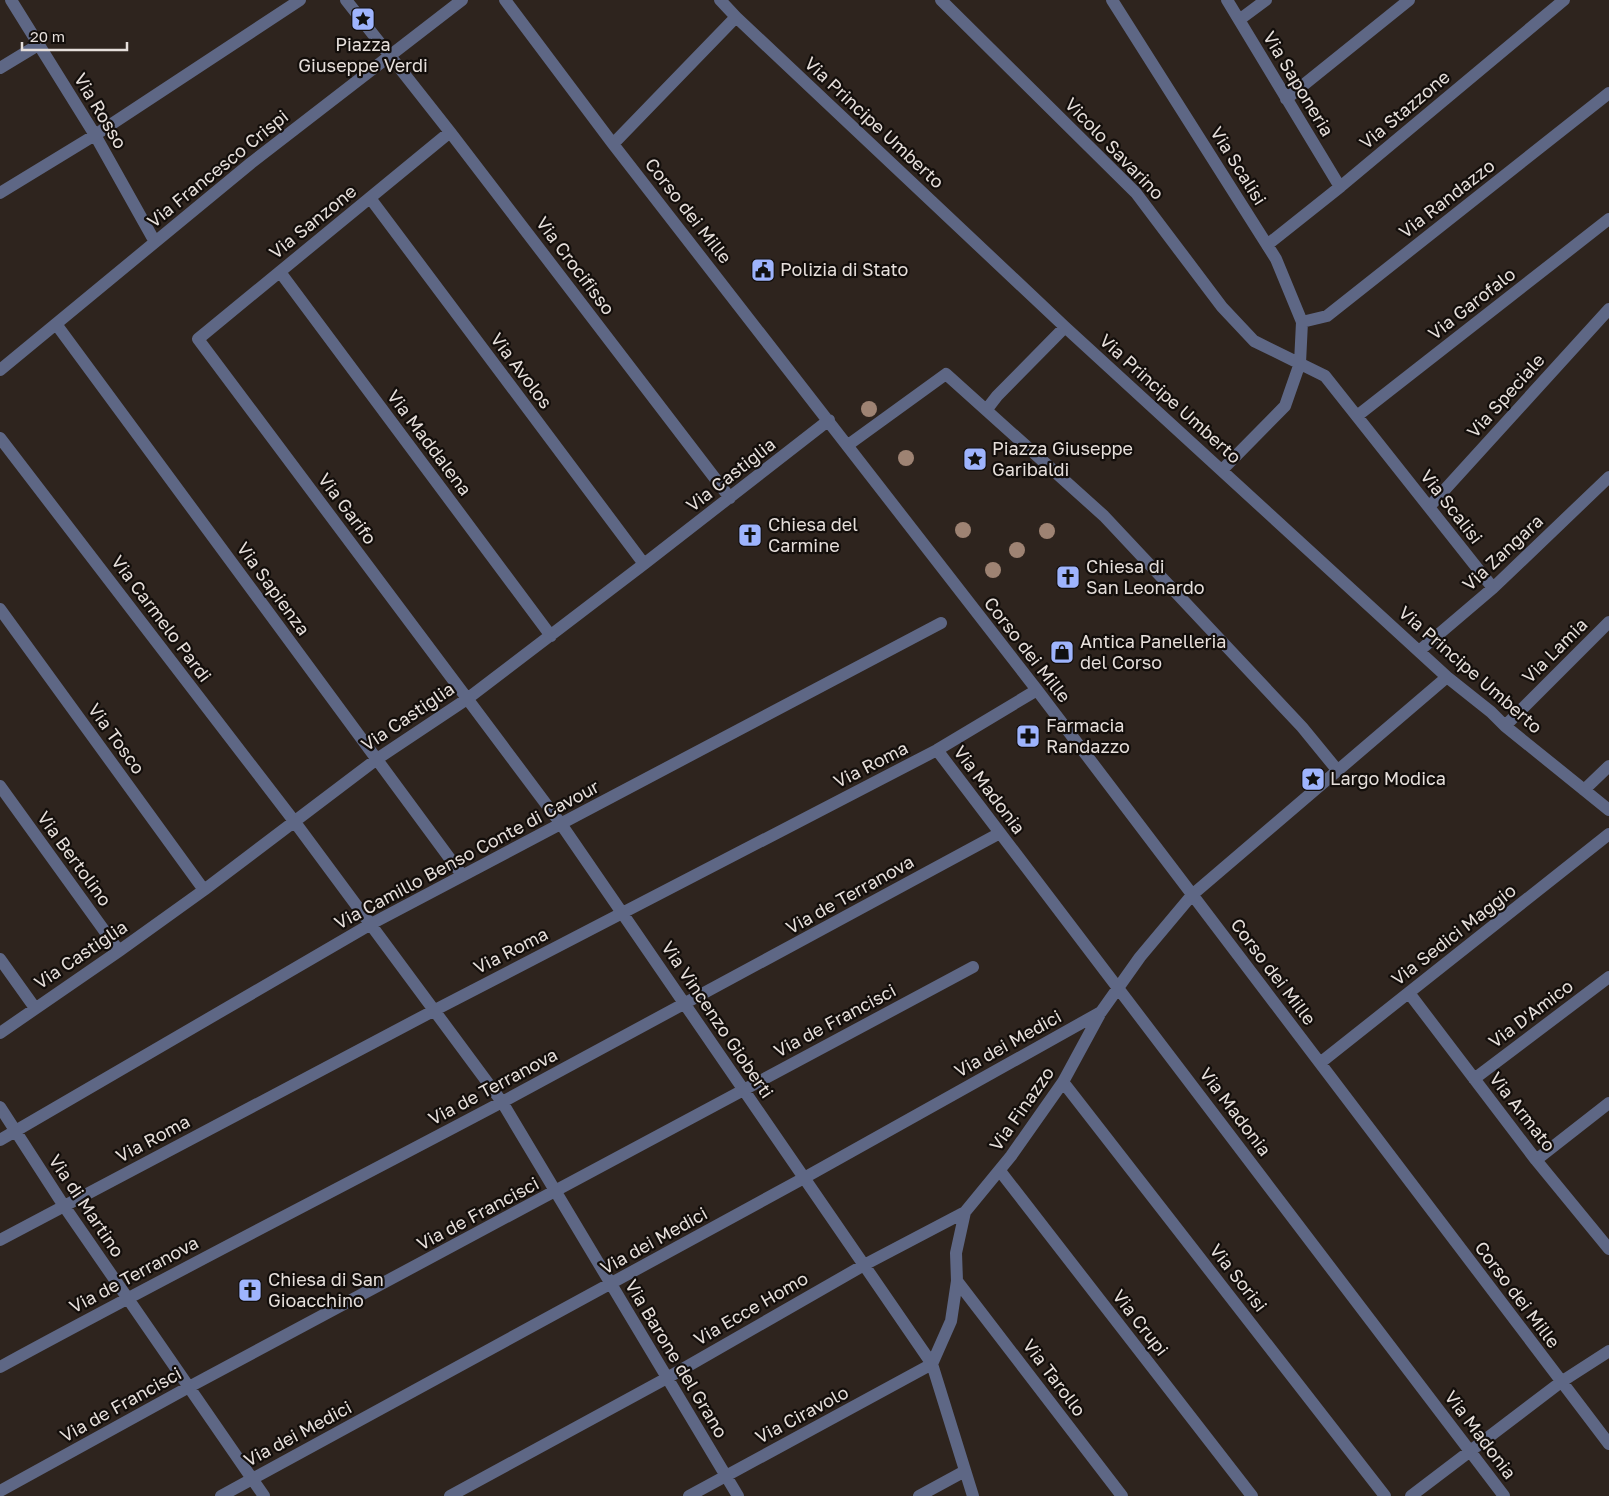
<svg xmlns="http://www.w3.org/2000/svg" width="1609" height="1496" font-family="'Golos Text',sans-serif">
	<rect width="100%" height="100%" fill="#2e241e"/>
	<g fill="none" stroke-linecap="round" stroke-linejoin="round">
		<path stroke="#5e6785" stroke-width="12" d="M11 0 95 135 155 242
			M346 0 450 132 730 498
			M505 0 613 144 1037 690 1609 1444
			M720 0 736 17 1065 327 1447 677 1491 712 1505 726 1609 810
			M941 0 1136 193 1222 307 1254 341 1325 376 1493 588
			M1112 0 1276 259 1302 322 1300 363 1285 406 1222 470
			M1227 0 1340 187
			M1239 20 1266 0
			M0 68 38 45
			M1286 99 1409 0
			M450 132 198 339 561 824 932 1364 973 1496
			M613 144 736 17
			M0 193 95 135 300 0
			M370 198 644 564
			M1267 245 1340 187 1564 0
			M280 272 551 636
			M1302 322 1327 316 1609 93
			M56 324 462 875
			M0 370 251 163 462 0
			M987 409 997 396 1065 327
			M1357 416 1609 219
			M0 438 294 821 502 1102 738 1496
			M848 445 946 374 1104 516 1302 727 1338 771
			M1429 507 1609 309
			M0 609 204 890
			M1419 651 1493 588 1609 477
			M1505 726 1609 622
			M937 750 1504 1496
			M0 786 119 951
			M1584 790 1609 766
			M0 959 35 1008
			M1409 993 1536 1160 1609 1249
			M0 1033 119 951 204 890 377 759 467 699 644 564 829 420
			M1320 1063 1609 834
			M1474 1079 1609 977
			M1063 1082 1385 1496
			M0 1107 64 1206 264 1496
			M0 1140 371 924 941 623
			M1536 1160 1609 1103
			M1000 1171 1252 1496
			M0 1240 435 1010 937 750 1037 690
			M957 1281 1122 1496
			M932 1364 951 1321 957 1281 956 1253 965 1212 1011 1156 1063 1082 1101 1012 1140 957 1192 895 1447 677
			M0 1367C167 1276 336 1190 504 1101 670 1013 835 923 1000 833
			M0 1491 189 1387 973 967
			M221 1496 804 1178 1101 1012
			M450 1496 667 1378 864 1265 965 1212
			M689 1496 932 1364
			M919 1496 965 1471
			M1411 1496 1561 1382 1609 1351"/>
	</g>
	<g fill="#9e8373">
		<circle cx="869" cy="409" r="8"/>
		<circle cx="906" cy="458" r="8"/>
		<circle cx="963" cy="530" r="8"/>
		<circle cx="1047" cy="531" r="8"/>
		<circle cx="1017" cy="550" r="8"/>
		<circle cx="993" cy="570" r="8"/>
	</g>
	<defs>
		<g id="sight-square" transform="scale(1.25)"><rect x="-9" y="-9" width="18" height="18" rx="4" fill="#9eb4fd" stroke="#130e0b"/><path d="M0-6L1.8-2.2L6-1.7L2.9 1.2L3.7 5.4L0 3.3L-3.7 5.4L-2.9 1.2L-6-1.7L-1.8-2.2Z" fill="#111"/></g>
		<g id="civic-square" transform="scale(1.25)"><rect x="-9" y="-9" width="18" height="18" rx="4" fill="#9eb4fd" stroke="#130e0b"/><path d="M-.6-6.5H3V-4.5H.6V-3L4-1V1h2V6H-6V1h2V-1L-.6-3ZM-1.2 2.5V6h2.4V2.5Z" fill="#111"/></g>
		<g id="church-square" transform="scale(1.25)"><rect x="-9" y="-9" width="18" height="18" rx="4" fill="#9eb4fd" stroke="#130e0b"/><path d="M-1.2-6h2.4v3.5h3.3v2.4h-3.3V6h-2.4V-.1h-3.3v-2.4h3.3Z" fill="#111"/></g>
		<g id="shop-square" transform="scale(1.25)"><rect x="-9" y="-9" width="18" height="18" rx="4" fill="#9eb4fd" stroke="#130e0b"/><path d="M-5-2.5h2.3a2.7 3.5 0 0 1 5.4 0H5L5.5 6h-11ZM-1.5-2.5h3a1.5 2.3 0 0 0-3 0Z" fill="#111"/></g>
		<g id="pharmacy-square" transform="scale(1.25)"><rect x="-9" y="-9" width="18" height="18" rx="4" fill="#9eb4fd" stroke="#130e0b"/><path d="M-2-6h4v4h4v4h-4v4h-4v-4h-4v-4h4Z" fill="#111"/></g>
	</defs>
	<g fill-rule="evenodd">
		<use href="#sight-square" x="363" y="19"/>
		<use href="#civic-square" x="763" y="270"/>
		<use href="#sight-square" x="975" y="459"/>
		<use href="#church-square" x="750" y="535"/>
		<use href="#church-square" x="1068" y="577"/>
		<use href="#shop-square" x="1062" y="652"/>
		<use href="#pharmacy-square" x="1028" y="736"/>
		<use href="#sight-square" x="1313" y="779"/>
		<use href="#church-square" x="250" y="1290"/>
	</g>
	<g text-anchor="middle" stroke-width="4.5" stroke-linejoin="round" paint-order="stroke">
		<g font-size="18" fill="#e6dfdb" stroke="#130e0b" text-anchor="start">
			<text x="363" y="51" text-anchor="middle">Piazza<tspan x="363" dy="21">Giuseppe Verdi</tspan></text>
			<text x="780" y="276">Polizia di Stato</text>
			<text x="992" y="455">Piazza Giuseppe<tspan x="992" dy="21">Garibaldi</tspan></text>
			<text x="768" y="531">Chiesa del<tspan x="768" dy="21">Carmine</tspan></text>
			<text x="1086" y="573">Chiesa di<tspan x="1086" dy="21">San Leonardo</tspan></text>
			<text x="1080" y="648">Antica Panelleria<tspan x="1080" dy="21">del Corso</tspan></text>
			<text x="1046" y="732">Farmacia<tspan x="1046" dy="21">Randazzo</tspan></text>
			<text x="1330" y="785">Largo Modica</text>
			<text x="268" y="1286">Chiesa di San<tspan x="268" dy="21">Gioacchino</tspan></text>
		</g>
		<g font-size="18" fill="#e6dfdb" stroke="#130e0b">
			<text transform="translate(1298 84) rotate(59)" y="6">Via Saponeria</text>
			<text transform="translate(1405 110) rotate(-40)" y="6">Via Stazzone</text>
			<text transform="translate(100 111) rotate(59)" y="6">Via Rosso</text>
			<text transform="translate(874 123) rotate(43)" y="6">Via Principe Umberto</text>
			<text transform="translate(1114 149) rotate(46)" y="6">Vicolo Savarino</text>
			<text transform="translate(1238 166) rotate(58)" y="6">Via Scalisi</text>
			<text transform="translate(218 169) rotate(-39)" y="6">Via Francesco Crispi</text>
			<text transform="translate(1447 199) rotate(-38)" y="6">Via Randazzo</text>
			<text transform="translate(688 211) rotate(52)" y="6">Corso dei Mille</text>
			<text transform="translate(313 222) rotate(-39)" y="6">Via Sanzone</text>
			<text transform="translate(575 266) rotate(53)" y="6">Via Crocifisso</text>
			<text transform="translate(1472 304) rotate(-38)" y="6">Via Garofalo</text>
			<text transform="translate(521 371) rotate(53)" y="6">Via Avolos</text>
			<text transform="translate(1506 396) rotate(-48)" y="6">Via Speciale</text>
			<text transform="translate(1170 399) rotate(42)" y="6">Via Principe Umberto</text>
			<text transform="translate(429 443) rotate(53)" y="6">Via Maddalena</text>
			<text transform="translate(731 475) rotate(-38)" y="6">Via Castiglia</text>
			<text transform="translate(1451 507) rotate(52)" y="6">Via Scalisi</text>
			<text transform="translate(347 509) rotate(53)" y="6">Via Garifo</text>
			<text transform="translate(1503 553) rotate(-43)" y="6">Via Zangara</text>
			<text transform="translate(273 589) rotate(54)" y="6">Via Sapienza</text>
			<text transform="translate(161 619) rotate(53)" y="6">Via Carmelo Pardi</text>
			<text transform="translate(1027 650) rotate(52)" y="6">Corso dei Mille</text>
			<text transform="translate(1555 651) rotate(-45)" y="6">Via Lamia</text>
			<text transform="translate(1470 670) rotate(41)" y="6">Via Principe Umberto</text>
			<text transform="translate(408 717) rotate(-34)" y="6">Via Castiglia</text>
			<text transform="translate(116 739) rotate(54)" y="6">Via Tosco</text>
			<text transform="translate(871 765) rotate(-27)" y="6">Via Roma</text>
			<text transform="translate(989 790) rotate(53)" y="6">Via Madonia</text>
			<text transform="translate(467 855) rotate(-28)" y="6">Via Camillo Benso Conte di Cavour</text>
			<text transform="translate(74 859) rotate(54)" y="6">Via Bertolino</text>
			<text transform="translate(850 895) rotate(-29)" y="6">Via de Terranova</text>
			<text transform="translate(1454 935) rotate(-38)" y="6">Via Sedici Maggio</text>
			<text transform="translate(511 951) rotate(-27)" y="6">Via Roma</text>
			<text transform="translate(81 955) rotate(-34)" y="6">Via Castiglia</text>
			<text transform="translate(1273 972) rotate(53)" y="6">Corso dei Mille</text>
			<text transform="translate(1531 1014) rotate(-37)" y="6">Via D'Amico</text>
			<text transform="translate(717 1020) rotate(56)" y="6">Via Vincenzo Gioberti</text>
			<text transform="translate(835 1021) rotate(-28)" y="6">Via de Francisci</text>
			<text transform="translate(1008 1044) rotate(-29)" y="6">Via dei Medici</text>
			<text transform="translate(493 1087) rotate(-28)" y="6">Via de Terranova</text>
			<text transform="translate(1022 1109) rotate(-55)" y="6">Via Finazzo</text>
			<text transform="translate(1235 1112) rotate(53)" y="6">Via Madonia</text>
			<text transform="translate(1522 1112) rotate(52)" y="6">Via Armato</text>
			<text transform="translate(153 1139) rotate(-28)" y="6">Via Roma</text>
			<text transform="translate(86 1206) rotate(56)" y="6">Via di Martino</text>
			<text transform="translate(478 1214) rotate(-28)" y="6">Via de Francisci</text>
			<text transform="translate(654 1241) rotate(-29)" y="6">Via dei Medici</text>
			<text transform="translate(134 1275) rotate(-28)" y="6">Via de Terranova</text>
			<text transform="translate(1238 1278) rotate(52)" y="6">Via Sorisi</text>
			<text transform="translate(1517 1295) rotate(53)" y="6">Corso dei Mille</text>
			<text transform="translate(751 1309) rotate(-30)" y="6">Via Ecce Homo</text>
			<text transform="translate(1140 1323) rotate(52)" y="6">Via Crupi</text>
			<text transform="translate(676 1359) rotate(59)" y="6">Via Barone del Grano</text>
			<text transform="translate(1054 1378) rotate(53)" y="6">Via Tarollo</text>
			<text transform="translate(121 1405) rotate(-29)" y="6">Via de Francisci</text>
			<text transform="translate(802 1415) rotate(-28)" y="6">Via Ciravolo</text>
			<text transform="translate(298 1434) rotate(-28)" y="6">Via dei Medici</text>
			<text transform="translate(1480 1435) rotate(53)" y="6">Via Madonia</text>
		</g>
	</g>
	<path d="M22 42v8h105v-8" fill="none" stroke="#e6dfdb" stroke-width="2.5"/>
	<text x="30" y="42" font-size="15" fill="#e6dfdb" stroke="#130e0b" stroke-width="4" paint-order="stroke">20 m</text>
</svg>
